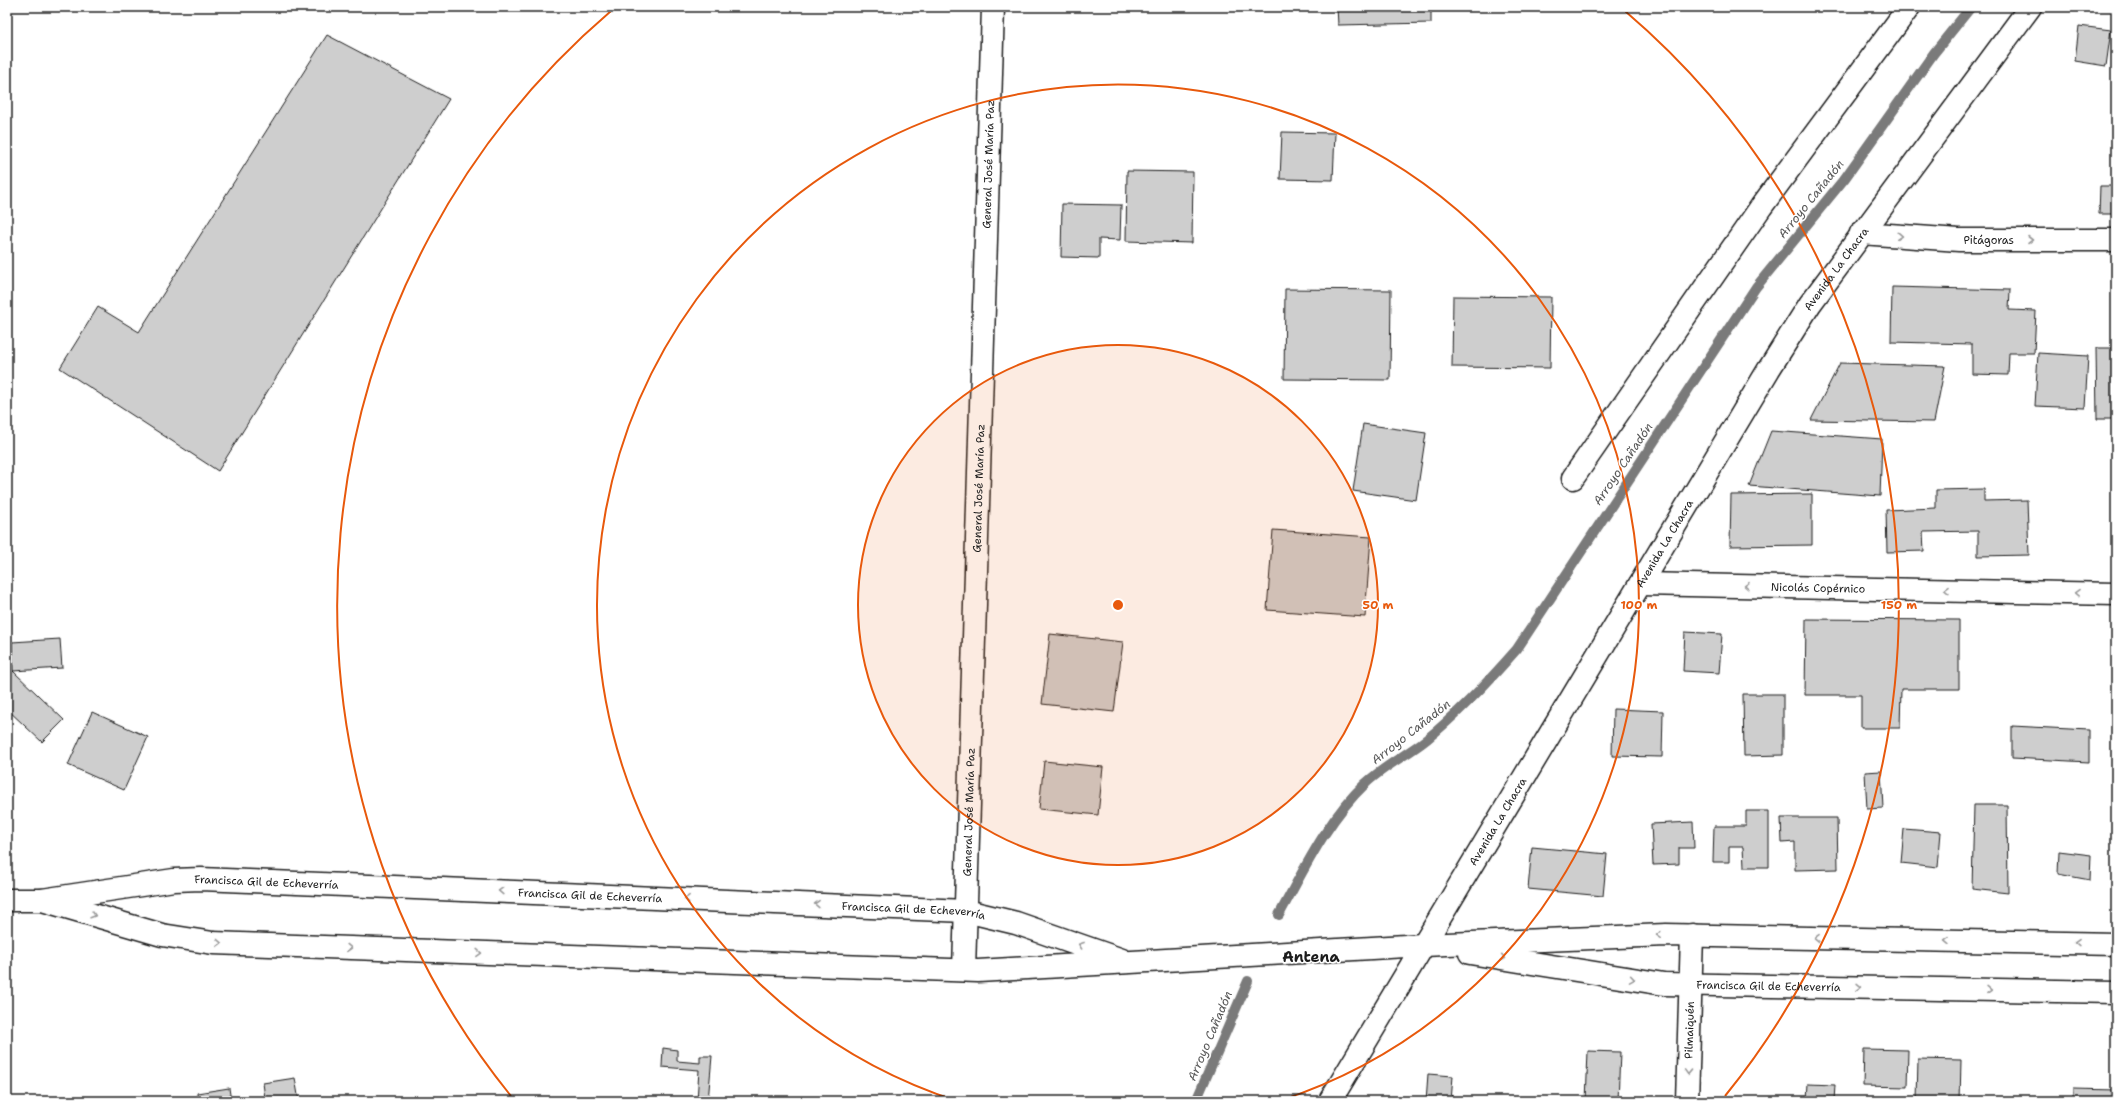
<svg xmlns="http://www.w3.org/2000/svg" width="2123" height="1108" font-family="'Shantell Sans',sans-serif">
	<rect width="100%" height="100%" fill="#fff"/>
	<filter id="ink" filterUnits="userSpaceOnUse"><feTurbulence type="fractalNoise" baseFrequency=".025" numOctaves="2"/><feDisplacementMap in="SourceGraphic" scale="8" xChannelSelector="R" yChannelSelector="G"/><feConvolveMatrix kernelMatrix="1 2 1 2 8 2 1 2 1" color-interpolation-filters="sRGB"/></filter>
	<g filter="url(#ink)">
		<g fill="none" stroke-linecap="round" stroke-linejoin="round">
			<path stroke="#7a7a7a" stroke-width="10" d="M1279 915C1304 870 1327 820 1365 784 1384 766 1407 755 1427 739 1460 712 1489 681 1517 649L1756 287 1845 178 1934 53 1971 7
				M1196 1101 1248 981"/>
		</g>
		<path fill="#cecece" stroke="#1c1c1c" d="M1337 7H1431V23L1338 25Z
			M2079 26 2111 30 2106 66 2075 61Z
			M327 35 449 99 218 471 60 368 98 307 139 332Z
			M1282 132 1335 133 1333 180 1280 179Z
			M1127 171 1193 172 1192 243 1126 241Z
			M2100 186H2116V214H2099Z
			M1062 204 1121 205 1120 240 1099 239V258L1061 257Z
			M1892 287 2010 290 2009 310 2036 311 2034 353H2009L2008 375 1972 374V344L1891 342Z
			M1285 289 1391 290 1390 380 1284 379Z
			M1453 296 1551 297 1550 368 1452 367Z
			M2096 348H2116V419H2097Z
			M2038 353 2088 356 2085 408 2035 406Z
			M1840 363 1945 366 1934 422 1811 420Z
			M1363 424 1426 433 1416 500 1353 491Z
			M1771 431 1882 439 1880 496 1749 486Z
			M1984 489V501L2027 500 2029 555 1978 556V531L1923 532 1924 551 1887 552 1886 510 1936 508V490Z
			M1812 494V545L1730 546 1731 495Z
			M1273 530 1371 537 1365 617 1267 610Z
			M1806 619 1959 620V689H1901L1900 728H1861V695H1805Z
			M1685 632 1722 634 1719 673 1683 671Z
			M1050 634 1123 642 1114 712 1042 704Z
			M60 639 62 668 13 671 12 642Z
			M13 671 64 720 42 742 7 709V678Z
			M1743 694H1783V755L1744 756Z
			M1613 709 1663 711 1662 757 1612 756Z
			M92 712 148 737 124 790 68 765Z
			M2012 726 2089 730V762L2012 758Z
			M1044 761 1103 767 1098 815 1039 809Z
			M1881 771 1883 808 1867 809 1865 772Z
			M1974 805H2007L2008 893 1972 889Z
			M1746 811H1769V867H1744L1743 847H1729V862H1713L1714 826H1746Z
			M1781 818H1837L1838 869 1795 870V842L1782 843Z
			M1693 822 1694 848H1679V864L1653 865 1651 824Z
			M1904 829 1941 832 1938 867 1901 863Z
			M1532 847 1607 854 1603 896 1528 889Z
			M2059 851 2091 855 2090 880 2058 874Z
			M663 1048 677 1050V1061L700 1063V1056H712L708 1101H697L699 1070 662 1067Z
			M1864 1049 1908 1050 1907 1087 1863 1086Z
			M1588 1051 1620 1052 1618 1101H1586Z
			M1918 1059 1961 1060 1960 1101H1917Z
			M1428 1074 1453 1076 1451 1101H1426Z
			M295 1078 299 1101H247L265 1098 263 1083Z
			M1808 1084 1835 1085 1834 1101H1807Z
			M229 1088 231 1101H198L197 1093Z
			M2074 1088 2116 1089V1101H2074Z"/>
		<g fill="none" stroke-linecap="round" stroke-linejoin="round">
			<g stroke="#1c1c1c" stroke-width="25">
				<g id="minor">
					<path id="s1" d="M1861 233 1959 240H2116"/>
					<path d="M1573 478 1761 207 1909 7"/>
					<path id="s2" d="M1640 584 2116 594"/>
					<path id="s3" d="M7 900H42L174 880 201 879 966 911 1016 923 1122 960"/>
					<path d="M42 900 162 935 213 943 978 971 1423 945 1666 935 2116 944"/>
					<path id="s4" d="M1470 953 1664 984 2116 992"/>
					<path id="s5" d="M964 970 993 7"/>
					<path id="s6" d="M1330 1101 1769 369 1810 304 2030 7"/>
					<path id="s7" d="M1687 1101 1692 935"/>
				</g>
			</g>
			<use href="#minor" stroke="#fff" stroke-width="22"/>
		</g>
		<defs><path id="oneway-chevron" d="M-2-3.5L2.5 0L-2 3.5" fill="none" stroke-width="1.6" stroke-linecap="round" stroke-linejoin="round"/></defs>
		<g stroke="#999">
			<use href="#oneway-chevron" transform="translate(1900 236) rotate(4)"/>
			<use href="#oneway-chevron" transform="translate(2030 240)"/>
			<use href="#oneway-chevron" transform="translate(1747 586) rotate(-179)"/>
			<use href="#oneway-chevron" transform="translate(1947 590) rotate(-179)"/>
			<use href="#oneway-chevron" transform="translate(2077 593) rotate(-179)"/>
			<use href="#oneway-chevron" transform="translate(501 891) rotate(-178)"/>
			<use href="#oneway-chevron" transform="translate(687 899) rotate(-178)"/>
			<use href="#oneway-chevron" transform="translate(817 904) rotate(-178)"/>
			<use href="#oneway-chevron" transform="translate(93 915) rotate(17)"/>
			<use href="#oneway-chevron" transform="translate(1659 935) rotate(176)"/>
			<use href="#oneway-chevron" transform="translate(1817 938) rotate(-179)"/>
			<use href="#oneway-chevron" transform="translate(1947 940) rotate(-179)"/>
			<use href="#oneway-chevron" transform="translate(219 943) rotate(2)"/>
			<use href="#oneway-chevron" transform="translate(2077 943) rotate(-179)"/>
			<use href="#oneway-chevron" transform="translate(1081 945) rotate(-160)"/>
			<use href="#oneway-chevron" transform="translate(349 948) rotate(2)"/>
			<use href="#oneway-chevron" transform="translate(479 953) rotate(2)"/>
			<use href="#oneway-chevron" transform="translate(1503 958) rotate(9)"/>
			<use href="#oneway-chevron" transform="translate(1632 979) rotate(9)"/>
			<use href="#oneway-chevron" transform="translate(1859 987) rotate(1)"/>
			<use href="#oneway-chevron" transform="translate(1989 990) rotate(1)"/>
			<use href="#oneway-chevron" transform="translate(1688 1072) rotate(92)"/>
		</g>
	</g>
	<circle cx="1118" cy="605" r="260" fill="#e8590c" fill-opacity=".12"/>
	<g fill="none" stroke="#e8590c" stroke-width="2">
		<circle cx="1118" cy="605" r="260"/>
		<path d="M957 1101A521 521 0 1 1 1279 1101"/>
		<path d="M511 1096A781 781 0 0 1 611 11M1625 11A781 781 0 0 1 1725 1096"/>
	</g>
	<g text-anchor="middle" stroke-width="3" stroke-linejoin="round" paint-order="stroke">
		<g font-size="11" fill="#1c1c1c" stroke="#fff">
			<text dy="4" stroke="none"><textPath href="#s5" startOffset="806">General José María Paz</textPath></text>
			<text dy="4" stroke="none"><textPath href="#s1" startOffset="128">Pitágoras</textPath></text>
			<text dy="4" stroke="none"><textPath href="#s6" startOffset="974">Avenida La Chacra</textPath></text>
			<text dy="4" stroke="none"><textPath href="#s5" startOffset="482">General José María Paz</textPath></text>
			<text dy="4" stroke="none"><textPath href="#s6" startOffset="650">Avenida La Chacra</textPath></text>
			<text dy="4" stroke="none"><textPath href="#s2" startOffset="178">Nicolás Copérnico</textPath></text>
			<text dy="4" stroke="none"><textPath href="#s5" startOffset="158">General José María Paz</textPath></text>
			<text dy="4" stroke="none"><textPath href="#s6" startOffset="326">Avenida La Chacra</textPath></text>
			<text dy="4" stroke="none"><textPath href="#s3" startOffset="261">Francisca Gil de Echeverría</textPath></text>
			<text dy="4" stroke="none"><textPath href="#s3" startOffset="585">Francisca Gil de Echeverría</textPath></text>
			<text dy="4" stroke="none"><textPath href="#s3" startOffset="909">Francisca Gil de Echeverría</textPath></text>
			<text dy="4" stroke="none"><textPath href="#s4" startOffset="301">Francisca Gil de Echeverría</textPath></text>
			<text dy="4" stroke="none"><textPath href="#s7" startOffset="71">Pilmaiquén</textPath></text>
		</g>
		<g font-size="12" font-style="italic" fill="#5a5a5a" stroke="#fff">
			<text transform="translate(1811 199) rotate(-51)" y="4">Arroyo Cañadón</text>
			<text transform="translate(1623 464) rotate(-56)" y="4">Arroyo Cañadón</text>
			<text transform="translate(1411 732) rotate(-38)" y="4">Arroyo Cañadón</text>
			<text transform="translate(1210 1036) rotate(-67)" y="4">Arroyo Cañadón</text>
		</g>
		<g font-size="15" font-weight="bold" fill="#1c1c1c" stroke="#fff">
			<text x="1311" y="962">Antena</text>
		</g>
	</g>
	<circle cx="1118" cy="605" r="6" fill="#e8590c" stroke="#fff" stroke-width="2"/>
	<g font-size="12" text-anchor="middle" font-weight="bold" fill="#e8590c" stroke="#fff" stroke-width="3" stroke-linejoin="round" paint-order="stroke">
		<text x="1378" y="609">50 m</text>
		<text x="1639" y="609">100 m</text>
		<text x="1899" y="609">150 m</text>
	</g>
	<rect width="2123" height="1108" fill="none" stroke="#fff" stroke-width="24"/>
	<rect x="12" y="12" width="2099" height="1084" fill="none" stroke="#1c1c1c" stroke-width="1.5" filter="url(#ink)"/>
</svg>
